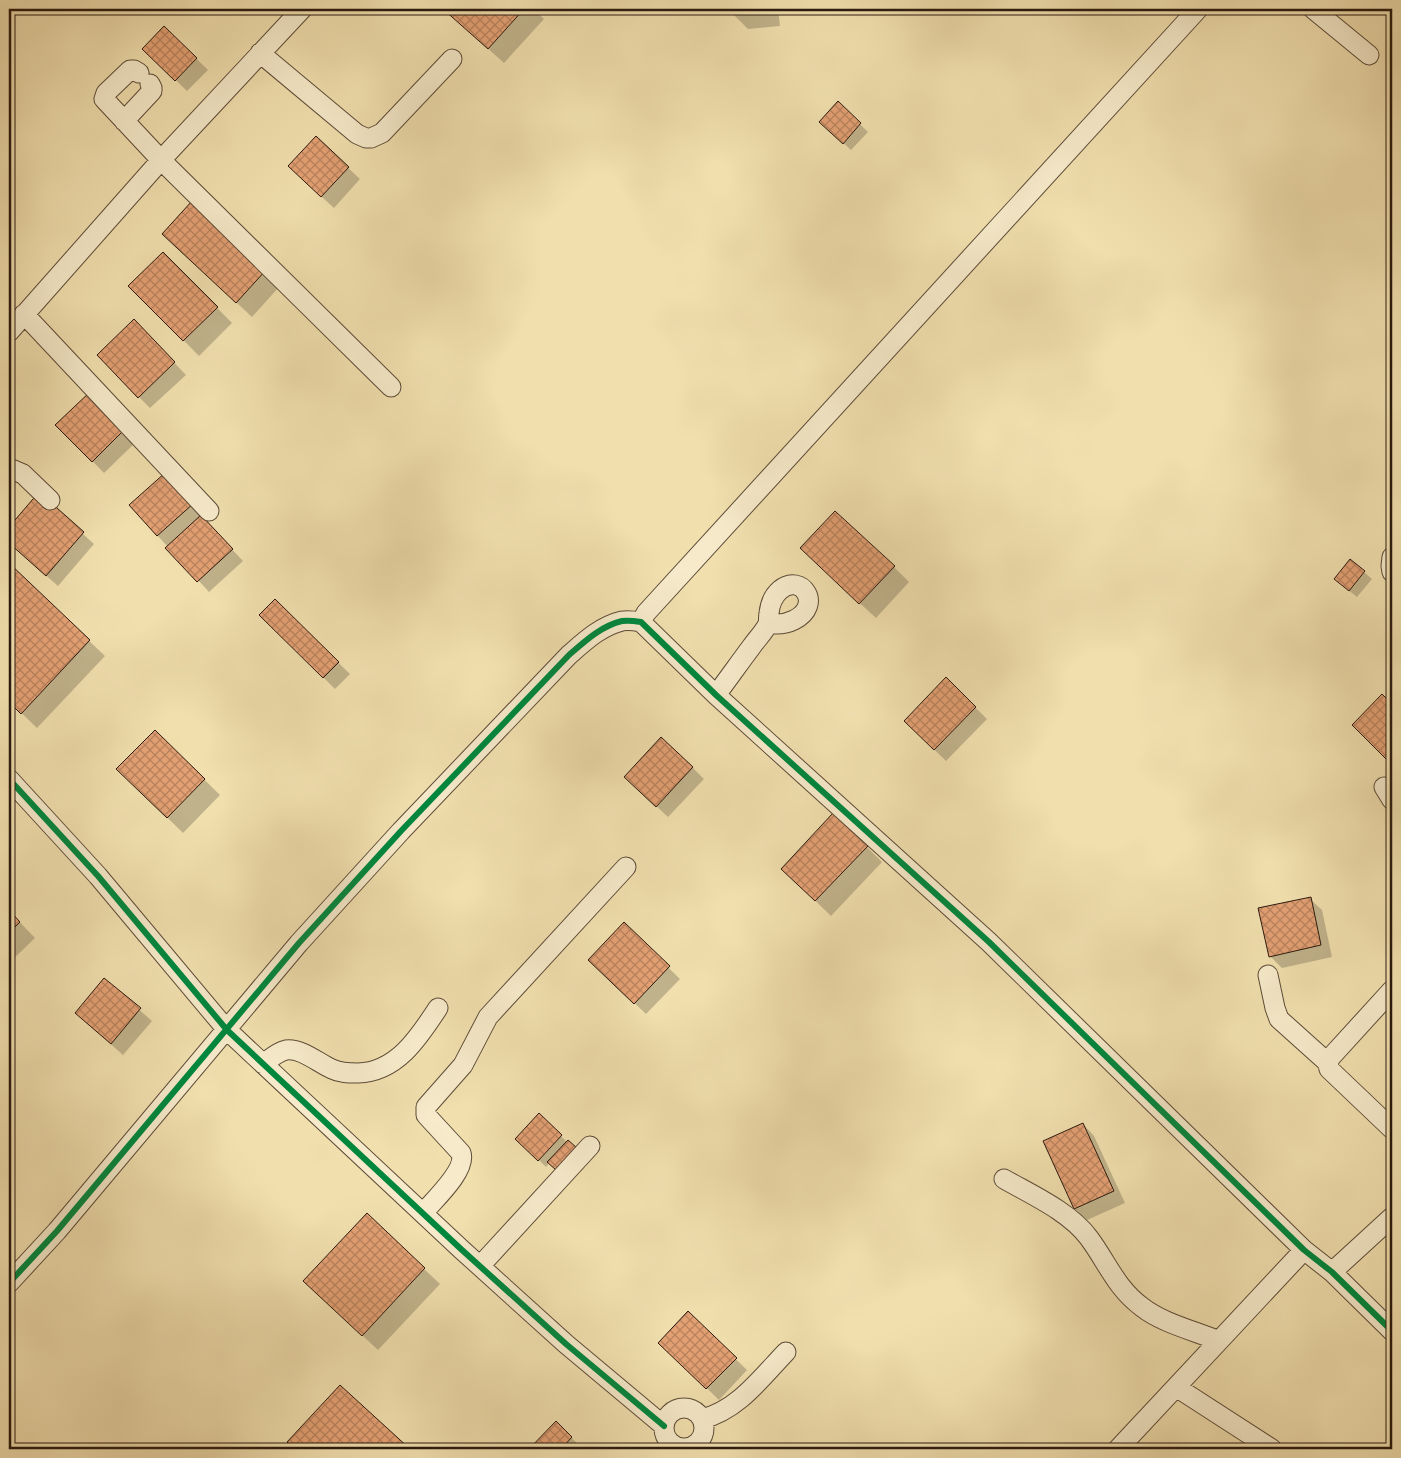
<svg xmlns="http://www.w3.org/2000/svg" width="1401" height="1458" font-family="'IM FELL French Canon',serif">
	<defs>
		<pattern id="building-cross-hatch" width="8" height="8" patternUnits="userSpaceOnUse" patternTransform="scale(1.25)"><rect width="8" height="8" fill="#e3a073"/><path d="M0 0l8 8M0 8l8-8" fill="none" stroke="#b8825d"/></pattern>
	</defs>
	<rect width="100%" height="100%" fill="#f1dfae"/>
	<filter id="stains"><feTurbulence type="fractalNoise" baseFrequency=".004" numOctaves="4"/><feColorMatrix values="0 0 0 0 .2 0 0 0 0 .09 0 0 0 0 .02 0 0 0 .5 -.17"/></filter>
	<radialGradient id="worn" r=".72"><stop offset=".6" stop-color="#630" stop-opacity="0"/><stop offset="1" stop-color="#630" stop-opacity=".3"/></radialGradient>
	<path fill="#0003" d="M444 9H534L544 19 504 63Z
		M692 9H715L694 11Z
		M732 9H778L780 26 748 29 733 14Z
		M164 27 208 70 187 91 155 60Z
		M838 103 868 132 851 150 828 129Z
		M316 138 360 179 334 208 301 178Z
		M192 203 280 286 252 317 163 234Z
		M163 253 232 323 199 356 130 286Z
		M146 333 186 375 150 408 139 397Z
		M90 392 138 440 104 473 57 425Z
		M166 474 202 517 243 561 209 592 157 535Z
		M39 494 94 544 58 586 9 543V529Z
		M1351 561 1372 579 1357 597 1343 586Z
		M817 564 894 567 909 582 876 618Z
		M9 565 105 656 37 728 9 701Z
		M275 601 350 674 335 689 261 615Z
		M946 679 987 719 946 761 905 721Z
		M1382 696 1392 705V763L1353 725Z
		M155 731 220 795 183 833 118 769Z
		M692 767 704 779 668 817 637 788Z
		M867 847 882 862 831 916 798 884Z
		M1310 899 1322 910 1332 957 1282 968 1270 956Z
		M9 911 35 938 9 963Z
		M624 924 680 979 646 1014 601 971Z
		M104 979 152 1021 123 1055 76 1013Z
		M539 1115 567 1142 546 1167 517 1139Z
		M1083 1124 1094 1136 1125 1203 1087 1220 1075 1209 1044 1141Z
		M367 1215 440 1284 378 1350 320 1296Z
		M688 1313 747 1370 719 1400 660 1343Z
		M340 1387 408 1449H296L289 1442Z
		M556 1423 579 1445 575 1449H531Z"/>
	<path fill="url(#building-cross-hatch)" stroke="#2a1a0f" d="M443 9H524L488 49Z
		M731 9H765V11L732 14Z
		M164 26 197 58 175 81 142 49Z
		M838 101 861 123 843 144 819 122Z
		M316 136 349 167 321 197 288 166Z
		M192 201 266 270 236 303 162 234Z
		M163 252 218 307 183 341 128 286Z
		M134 319 175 362 138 398 97 355Z
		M91 391 127 427 92 462 55 425Z
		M166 472 194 503 157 536 129 505Z
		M39 492 84 532 46 576 9 543V527Z
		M835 511 895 566 859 604 800 548Z
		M201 515 233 549 197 582 165 548Z
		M1350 559 1365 571 1349 591 1334 579Z
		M9 563 90 640 21 714 9 702Z
		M275 599 339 662 323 678 259 615Z
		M946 677 976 707 934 750 904 721Z
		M1382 694 1392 704V765L1352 725Z
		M155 730 205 779 167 818 116 769Z
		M661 737 693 767 656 807 624 777Z
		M833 813 868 846 815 901 781 869Z
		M1311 897 1321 945 1269 957 1258 908Z
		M9 910 20 922 9 933Z
		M624 922 670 966 634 1004 588 960Z
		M104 978 141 1008 111 1044 75 1013Z
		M539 1113 562 1135 538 1161 515 1139Z
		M1083 1123 1114 1191 1074 1209 1043 1141Z
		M568 1140 577 1148 556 1170 547 1162Z
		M367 1213 425 1268 362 1336 303 1281Z
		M688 1311 737 1358 706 1389 658 1343Z
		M340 1385 410 1449H295L287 1442Z
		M556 1421 572 1437 561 1449H529Z
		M160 1445 161 1449H124Z"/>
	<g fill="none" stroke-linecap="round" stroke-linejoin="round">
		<g stroke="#5c4b37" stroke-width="21">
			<path id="street" d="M1313 9 1369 55
				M260 53 357 134 366 138H371L382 133 452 59
				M139 73 134 70H130L106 93 104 99 161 160 391 387
				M124 121 152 91V88L150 84
				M24 314 209 511
				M9 332 161 160 302 9
				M9 468 23 474 50 500
				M1392 557 1391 566 1392 572
				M641 622 646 613 1198 9
				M716 695C728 679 740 662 752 646 757 639 764 632 768 624 769 621 768 617 769 613 770 604 773 596 780 590 801 572 824 605 794 620 786 624 777 625 768 623
				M9 779 98 876 227 1030 462 1250 566 1344 664 1426
				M1384 787 1392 800
				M1268 975 1275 1008 1279 1019 1328 1063
				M1392 990 1330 1058 1328 1065 1329 1069 1392 1129
				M263 1064C270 1059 277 1052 286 1050 302 1048 318 1063 332 1069 340 1073 348 1073 358 1073 397 1072 419 1037 438 1008
				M1004 1179C1032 1195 1070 1212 1089 1238 1107 1262 1116 1288 1142 1307 1162 1323 1195 1331 1219 1341
				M423 1213C434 1200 467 1170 461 1153L426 1115V1107L463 1065 488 1017 626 867
				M480 1266 590 1146
				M1332 1272 1392 1217
				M9 1283 57 1231 299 943 401 831 569 655C585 641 601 626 622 621 628 620 635 621 641 622L716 695 989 942 1304 1250 1332 1272 1392 1331
				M1176 1387 1272 1449
				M664 1428a20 20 0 1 1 40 0a20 20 0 1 1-40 0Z
				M702 1419C738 1410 761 1378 786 1352
				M1118 1449 1304 1250"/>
		</g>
		<use href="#street" stroke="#f6eaca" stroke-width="19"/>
		<g stroke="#f6eaca" stroke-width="9">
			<path id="cycleway" d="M9 779 98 876 227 1030 462 1250 566 1344 664 1426
				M9 1283 57 1231 299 943 401 831 569 655C585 641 601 626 622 621 628 620 635 621 641 622L716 695 989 942 1304 1250 1332 1272 1392 1331"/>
		</g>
		<use href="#cycleway" stroke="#00873e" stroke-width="6"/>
	</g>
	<rect width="1401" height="1458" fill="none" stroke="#f1dfae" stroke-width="30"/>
	<rect x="10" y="10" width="1381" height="1438" fill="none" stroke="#2a1a0f" stroke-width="2.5"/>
	<rect x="15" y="15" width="1371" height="1428" fill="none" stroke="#2a1a0f"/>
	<rect width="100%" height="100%" filter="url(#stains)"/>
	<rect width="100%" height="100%" fill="url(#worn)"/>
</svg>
